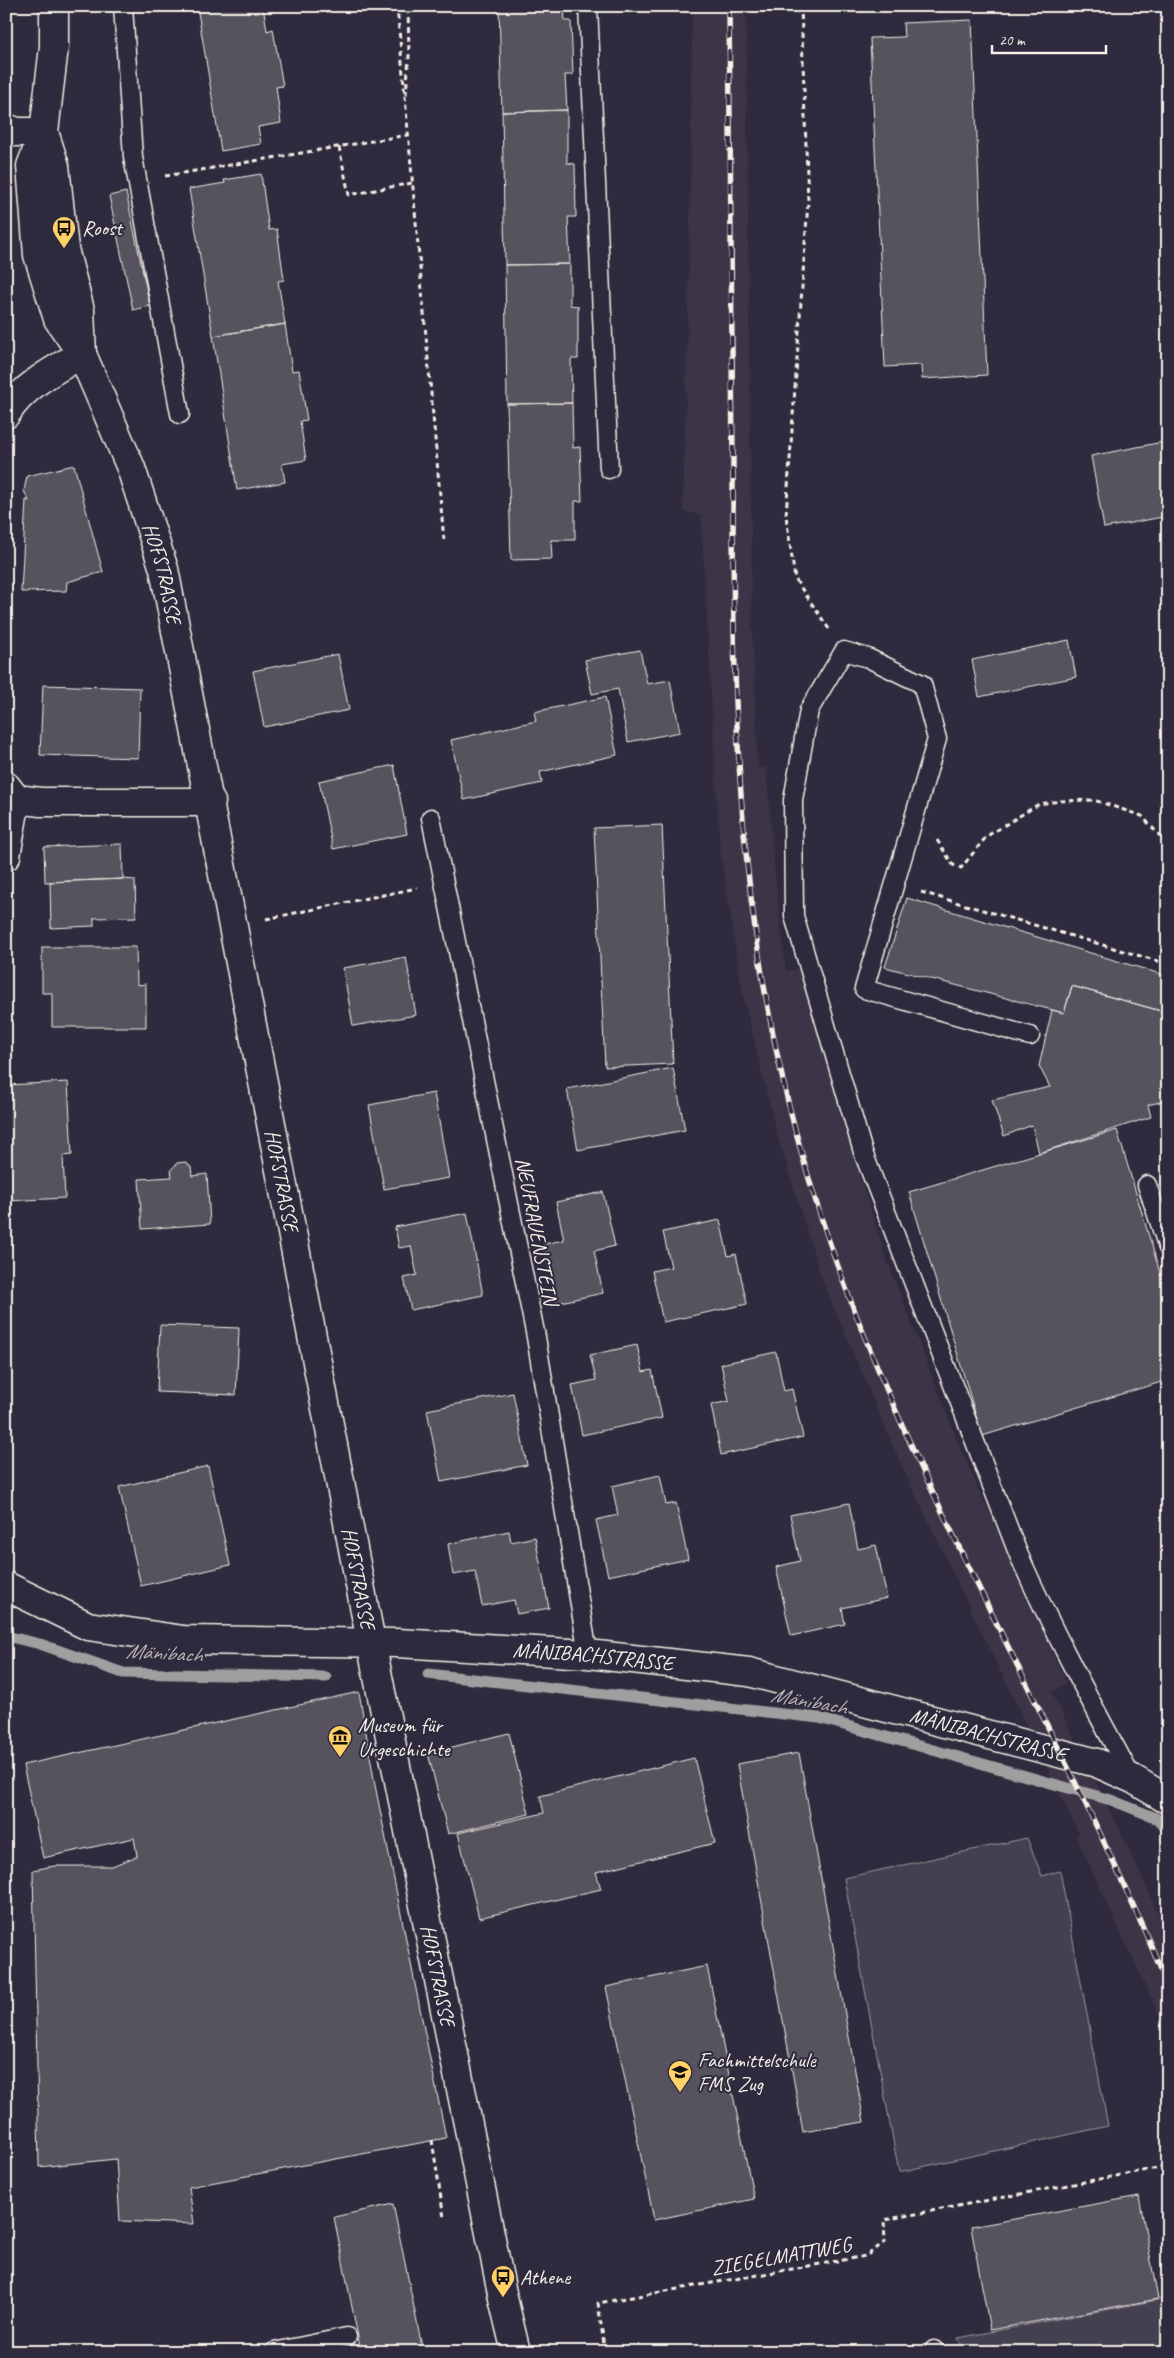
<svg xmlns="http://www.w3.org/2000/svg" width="1174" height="2358" font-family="Caveat,sans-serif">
	<rect width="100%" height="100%" fill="#2f2a3d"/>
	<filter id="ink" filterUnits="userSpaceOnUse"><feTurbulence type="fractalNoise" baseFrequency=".02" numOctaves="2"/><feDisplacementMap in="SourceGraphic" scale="10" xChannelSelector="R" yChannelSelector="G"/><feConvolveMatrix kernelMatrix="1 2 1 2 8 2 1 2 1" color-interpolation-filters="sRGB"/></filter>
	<g filter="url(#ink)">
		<path fill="#3b3647" d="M692 6H746L752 625 758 768 766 767 775 875 786 971 801 968 841 1117 886 1258 963 1455 1066 1683 1052 1693 1129 1849 1168 1936V2035L1076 1836 1079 1834 902 1467 821 1277 775 1127 742 991 720 849 701 515 683 511 690 219Z"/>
		<path fill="#454050" stroke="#9c989c" d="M1027 1838 1042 1876 1060 1871 1108 2126 899 2172 844 1878Z
			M1168 2298V2352H965L958 2338Z"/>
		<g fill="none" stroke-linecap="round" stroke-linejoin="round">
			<path stroke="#a19ea0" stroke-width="11" d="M6 1636 40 1644 123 1673 326 1677
				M428 1674 819 1718 1111 1800 1154 1817 1168 1829"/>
		</g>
		<path fill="#56525f" stroke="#f4f1e8" d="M197 6H263L267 31 273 29 283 86 276 87 281 123 258 127 261 144 221 151Z
			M499 6H564L565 21H571L573 75H565L567 110 502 112Z
			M972 20 987 375 922 379 921 365 885 367 870 38 904 37 903 23Z
			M567 110V163L575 164 576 217H568L570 264 505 265 502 112Z
			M261 174 269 230 277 229 284 280 278 281 285 324 213 336 189 189 225 183 224 180Z
			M126 192 150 306 133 310 109 196Z
			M570 264V305L578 306V359H571L572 403 507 404 505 265Z
			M285 324 292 371 299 370 307 420 300 421 306 460 282 464 285 482 237 490 213 336Z
			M572 403 573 448 580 447 582 501H575V540H551L552 559 511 560 507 404Z
			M1168 441V516L1104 528 1091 456Z
			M74 465 103 572 67 582 66 591 21 592 26 500 29 501 24 491 27 476Z
			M1069 640 1076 677 979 697 972 660Z
			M640 650 647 684 670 680 680 732 628 742 618 689 592 694 585 660Z
			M338 654 349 710 264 727 253 671Z
			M43 685 140 688 138 758 40 755Z
			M605 697 617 755 540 772 542 783 464 800 451 740 536 721 534 712Z
			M394 765 407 834 333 849 319 781Z
			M662 825 673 1064 605 1067 594 828Z
			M122 844 123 879 45 882 44 847Z
			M123 879 135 880 136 917 94 918V926L51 928 50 882Z
			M907 898 1164 975 1168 974V1013L1072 986 1064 1013 885 967Z
			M42 947H136L137 985 146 984V1027H52V993H42Z
			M406 957 416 1015 353 1026 343 968Z
			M1072 986 1168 1013V1100L1148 1105 1151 1117 1039 1153 1032 1125 1004 1136 992 1100 1050 1087 1039 1066 1052 1010 1064 1013Z
			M673 1068 685 1130 578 1150 567 1089Z
			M68 1082 72 1155 63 1156 65 1198 6 1201V1085Z
			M434 1093 449 1178 384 1189 369 1105Z
			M1117 1130 1168 1299V1380L982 1436 909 1192Z
			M185 1162 191 1167 192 1176 207 1174 210 1224 142 1229 139 1179 172 1177 171 1170 177 1163Z
			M603 1192 615 1246 594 1251 603 1293 556 1303 544 1244 564 1240 556 1202Z
			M467 1213 483 1295 411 1310 404 1278 417 1275 411 1246 399 1248 395 1227Z
			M720 1220 728 1256 736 1254 747 1304 663 1322 652 1271 671 1267 663 1232Z
			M160 1325 239 1328 236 1395 157 1392Z
			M637 1345 643 1372 652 1370 662 1418 582 1435 572 1385 596 1380 590 1355Z
			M776 1352 784 1391 792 1389 803 1437 721 1455 711 1405 729 1401 721 1364Z
			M513 1393 527 1465 441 1482 427 1410Z
			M208 1466 230 1565 141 1586 119 1487Z
			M660 1475 666 1505 676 1503 688 1559 608 1576 596 1520 618 1515 612 1486Z
			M849 1503 858 1549 876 1545 887 1598 842 1608 845 1624 791 1636 776 1567 800 1561 790 1515Z
			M509 1531 511 1542 535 1537 549 1608 517 1614 514 1600 482 1606 475 1571 453 1575 448 1544Z
			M359 1692 375 1785 446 2138 189 2187 194 2224 120 2221 116 2159 39 2167 33 1870 54 1866H112L137 1856 134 1838 43 1858 23 1765Z
			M509 1733 529 1814 448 1834 428 1753Z
			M799 1753 864 2122 803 2132 737 1764Z
			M694 1758 715 1843 596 1872 601 1889 479 1918 458 1833 544 1813 540 1796Z
			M707 1966 754 2199 654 2220 606 1987Z
			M1139 2196 1158 2299 990 2330 971 2227Z
			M393 2204 423 2352H361L334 2217Z"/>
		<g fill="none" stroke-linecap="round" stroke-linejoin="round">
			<g stroke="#f4f1e8" stroke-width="21">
				<path id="lane" d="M123 6 133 157 180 414
					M588 6 609 469
					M431 818 536 1337 588 1654
					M1030 1036 864 989 937 739 922 684 868 658 844 651 809 710 793 800 794 916 863 1152 1018 1553C1052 1630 1092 1704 1132 1778
					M1147 1185 1168 1248
					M934 2350 935 2352
					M274 2352 347 2337"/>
			</g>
			<g stroke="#f4f1e8" stroke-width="31">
				<g id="street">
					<path id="s1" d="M54 6V47L44 132 31 166 38 255 58 319 82 354 131 468 164 569 371 1642 503 2298 516 2352"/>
					<path d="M6 128 17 132H44"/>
					<path d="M44 132 55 166 64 249 80 310 82 354"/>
					<path d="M6 414C23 386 54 370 82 354"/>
					<path d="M6 786 16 799 6 856"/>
					<path d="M16 799 41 802H211"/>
					<path id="s2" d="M6 1586 88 1626 183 1640 397 1643 588 1654 749 1672 1097 1763 1133 1779 1168 1800"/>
				</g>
			</g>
			<path stroke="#f4f1e8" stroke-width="3" stroke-dasharray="5 4" stroke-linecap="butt" d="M397 6 444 541
				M801 6 808 202 786 516 795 579 829 629
				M406 95 409 57 408 6
				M339 147 349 195 412 183
				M165 176 408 135
				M937 840 953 865 961 868 987 836 1039 804 1061 801 1094 800 1142 816 1168 845
				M921 892 1168 964
				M266 919 417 888
				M432 2140 444 2218
				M605 2352 598 2303 866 2256 885 2242 884 2220 1168 2166"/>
			<use href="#lane" stroke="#2f2a3d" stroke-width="18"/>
			<use href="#street" stroke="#2f2a3d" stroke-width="28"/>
			<g stroke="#f4f1e8" stroke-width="5.5">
				<path id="rail" d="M729 6C730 158 731 310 733 463 733 563 733 663 739 763 748 924 776 1088 829 1241 918 1500 1064 1734 1168 1986"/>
			</g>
			<use href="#rail" stroke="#2f2a3d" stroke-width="4" stroke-dasharray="11" stroke-linecap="butt"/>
		</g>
	</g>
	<defs>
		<g id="bus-pin" transform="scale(1.25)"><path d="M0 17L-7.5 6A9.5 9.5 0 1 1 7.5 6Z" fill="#ffd166" stroke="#2f2a3d"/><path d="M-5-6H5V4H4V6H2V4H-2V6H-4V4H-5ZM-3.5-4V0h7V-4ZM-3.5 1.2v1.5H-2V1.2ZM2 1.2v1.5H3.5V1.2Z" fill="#111"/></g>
		<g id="museum-pin" transform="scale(1.25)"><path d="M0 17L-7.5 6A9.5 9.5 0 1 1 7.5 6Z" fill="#ffd166" stroke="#2f2a3d"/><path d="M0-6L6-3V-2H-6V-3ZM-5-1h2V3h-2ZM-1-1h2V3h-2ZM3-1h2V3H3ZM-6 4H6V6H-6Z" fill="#111"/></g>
		<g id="school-pin" transform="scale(1.25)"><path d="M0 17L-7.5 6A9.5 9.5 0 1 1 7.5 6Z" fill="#ffd166" stroke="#2f2a3d"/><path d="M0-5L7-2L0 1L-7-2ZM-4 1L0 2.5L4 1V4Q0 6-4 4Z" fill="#111"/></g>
	</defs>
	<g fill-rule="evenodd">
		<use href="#bus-pin" x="64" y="228"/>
		<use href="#museum-pin" x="340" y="1737"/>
		<use href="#school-pin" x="680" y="2072"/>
		<use href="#bus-pin" x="503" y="2277"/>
	</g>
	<g text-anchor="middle" stroke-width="4" stroke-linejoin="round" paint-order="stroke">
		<g font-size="21" fill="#f4f1e8" stroke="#2f2a3d" text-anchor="start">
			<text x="82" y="235">Roost</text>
			<text x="358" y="1732">Museum für<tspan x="358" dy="24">Urgeschichte</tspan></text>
			<text x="698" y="2067">Fachmittelschule<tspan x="698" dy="24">FMS Zug</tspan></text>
			<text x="520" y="2284">Athene</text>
		</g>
		<g font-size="21" fill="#f4f1e8" stroke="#2f2a3d">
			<text dy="7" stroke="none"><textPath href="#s1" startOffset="596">HOFSTRASSE</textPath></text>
			<text dy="7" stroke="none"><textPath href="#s1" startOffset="1215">HOFSTRASSE</textPath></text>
			<text transform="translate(537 1231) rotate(79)" y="7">NEUFRAUENSTEIN</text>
			<text dy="7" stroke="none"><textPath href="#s1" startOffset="1620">HOFSTRASSE</textPath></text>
			<text dy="7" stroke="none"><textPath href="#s2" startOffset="598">MÄNIBACHSTRASSE</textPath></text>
			<text dy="7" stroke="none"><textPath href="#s2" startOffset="1002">MÄNIBACHSTRASSE</textPath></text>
			<text dy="7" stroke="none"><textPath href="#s1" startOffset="2025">HOFSTRASSE</textPath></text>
			<text transform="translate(781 2256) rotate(-10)" y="7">ZIEGELMATTWEG</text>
		</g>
		<g font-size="22" font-style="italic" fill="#b6b2b2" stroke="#2f2a3d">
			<text transform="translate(164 1652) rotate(3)" y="8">Mänibach</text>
			<text transform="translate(809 1700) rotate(10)" y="8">Mänibach</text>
		</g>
	</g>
	<rect width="1174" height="2358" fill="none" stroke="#2f2a3d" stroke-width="25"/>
	<rect x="12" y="12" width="1149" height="2333" fill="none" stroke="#f4f1e8" stroke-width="2" filter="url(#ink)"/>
	<path d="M992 45v8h114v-8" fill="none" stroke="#f4f1e8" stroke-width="2.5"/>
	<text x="999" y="45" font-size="15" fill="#f4f1e8" stroke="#2f2a3d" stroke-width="4" paint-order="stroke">20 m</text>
</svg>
